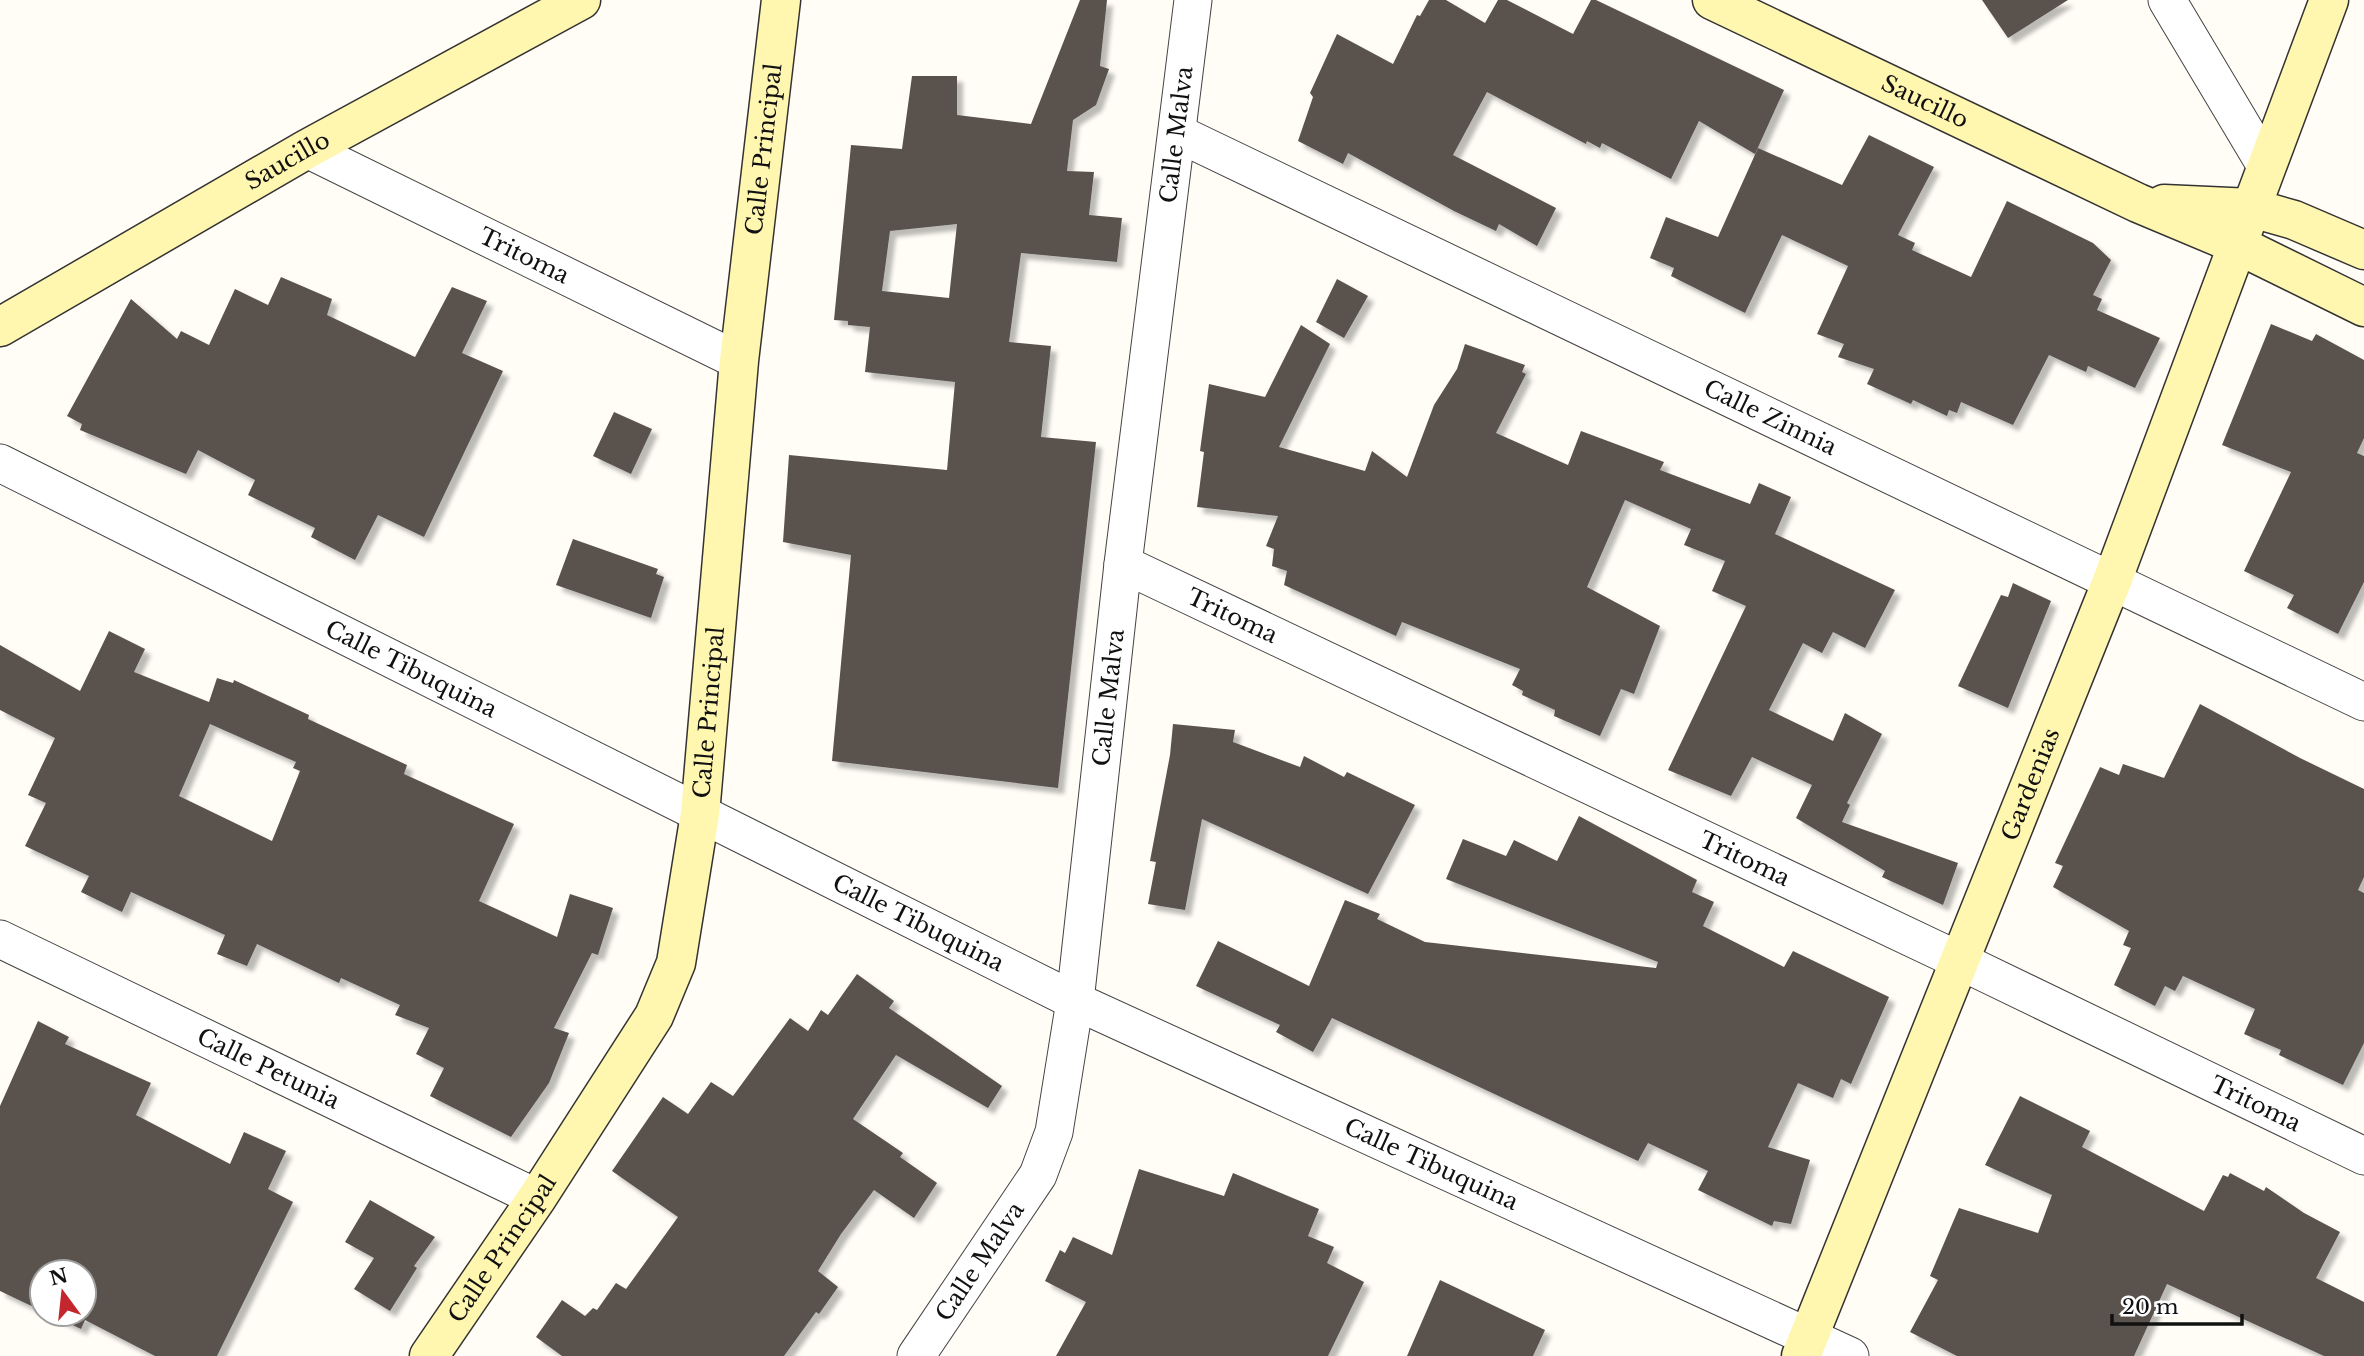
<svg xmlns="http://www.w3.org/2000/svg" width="2364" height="1356" font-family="'Libre Baskerville',serif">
	<defs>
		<filter id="shadow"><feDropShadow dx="6" dy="6" stdDeviation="2" flood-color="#0004"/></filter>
	</defs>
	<rect width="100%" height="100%" fill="#fffdf5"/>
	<path fill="#5a524d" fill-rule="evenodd" filter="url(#shadow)" d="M1080 0H1107L1100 66 1109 69 1096 105 1073 120 1067 171 1094 172 1089 215 1122 218 1117 262 1021 253 1009 342 1051 346 1041 437 1096 442 1058 788 832 761 851 555 783 542 789 455 947 470 955 382 865 372 870 327 848 325V321L834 320 851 145 902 149 912 76H957V115L1031 124ZM957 224 949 298 882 291 890 231Z
		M1429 0H1446L1485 23 1498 0H1507L1573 34 1591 0H1596L1784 90 1755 154 1699 121 1671 179 1602 143 1600 148 1587 141 1586 144 1487 92 1453 155 1556 208 1537 246 1499 224 1496 231 1454 211 1348 153 1343 164 1298 141 1313 97 1310 93 1337 34 1393 64 1417 15 1420 16Z
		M1982 0H2068L2008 38Z
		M1869 135 1934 167 1898 235 1915 243 1912 250 1971 277 2007 201 2093 243 2111 260 2093 295 2102 299 2097 310 2160 338 2135 388 2088 366 2086 372 2049 355 2013 425 1961 402 1957 413 1949 410 1947 416 1913 400 1911 404 1867 384 1874 369 1838 357 1844 344 1817 334 1848 266 1782 235 1745 313 1671 276 1674 268 1650 258 1666 217 1718 237 1758 148 1842 185Z
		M281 277 332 299 327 315 415 357 452 287 487 301 462 353 503 371 424 537 378 515 355 560 311 537 315 528 248 495 255 480 198 450 186 474 80 430 82 424 67 416 131 299 177 339 181 331 209 345 235 289 268 305Z
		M1337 279 1368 296 1344 338 1316 322Z
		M2271 324 2312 341 2316 334 2364 360V438L2357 453 2364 456V582L2338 634 2287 608 2294 595 2244 571 2291 472 2222 445Z
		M1301 325 1330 344 1279 447 1365 471 1372 451 1407 477 1434 405 1457 369 1465 344 1525 365 1522 372 1526 374 1496 433 1568 465 1581 431 1664 462 1660 470 1750 504 1759 483 1791 497 1775 534 1895 590 1865 648 1833 632 1822 653 1803 643 1769 710 1833 741 1845 713 1882 734 1847 803 1850 805 1842 822 1958 863 1943 905 1882 877 1885 871 1796 818 1812 785 1752 757 1731 796 1668 770 1746 606 1712 591 1725 561 1684 545 1691 529 1625 500 1587 587 1660 626 1634 694 1621 689 1600 736 1554 716 1555 710 1522 695 1523 691 1512 685 1520 669 1402 622 1396 636 1284 585 1287 571 1272 566 1274 549 1266 546 1278 516 1197 507 1204 452 1200 451 1209 384 1265 397Z
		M614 412 652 429 631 474 593 456Z
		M573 539 658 569 656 574 664 577 651 618 556 585Z
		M2013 583 2051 601 2008 708 1958 686 2001 595 2008 597Z
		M109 631 145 649 134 672 209 702 217 678 233 683 234 680 309 715 308 719 407 765 404 774 514 824 479 901 557 937 570 894 613 908 598 955 592 953 554 1028 569 1033 549 1083 511 1137 430 1096 444 1068 416 1054 429 1028 395 1015 400 1005 341 978 339 983 257 944 247 966 217 954 225 935 131 892 122 912 81 892 89 876 25 846 46 803 28 795 55 738 0 710V645L80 691ZM210 724 296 762 293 768 300 771 272 841 179 796Z
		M2200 704 2300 758 2364 789V877L2358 890 2364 893V1043L2343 1085 2279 1055 2281 1050 2244 1034 2255 1009 2183 976 2175 991 2165 986 2155 1006 2114 985 2131 948 2123 945 2129 931 2053 887 2063 866 2055 863 2100 767 2119 775 2123 764 2164 778Z
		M1173 724 1235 730 1233 742 1300 767 1304 756 1344 777 1347 772 1415 805 1368 894 1202 819 1185 910 1148 904 1156 862 1150 861 1170 755Z
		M1579 816 1697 880 1692 892 1714 902 1703 926 1784 967 1793 951 1889 997 1851 1084 1841 1079 1833 1098 1798 1083 1768 1147 1810 1160 1791 1224 1774 1221 1772 1226 1698 1190 1708 1171 1648 1143 1638 1161 1332 1018 1313 1052 1276 1032 1280 1025 1196 986 1218 941 1309 986 1345 900 1380 914 1377 919 1425 942 1656 968 1658 962 1446 879 1463 839 1506 856 1514 840 1557 861Z
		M857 974 894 1001 889 1008 1002 1086 988 1108 896 1055 853 1119 903 1153 900 1157 937 1183 914 1218 874 1190 841 1234 818 1271 838 1287 819 1314 816 1312 784 1356H562L536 1337 562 1300 585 1316 593 1308 597 1310 616 1283 626 1289 678 1217 612 1171 663 1097 688 1114 711 1082 733 1096 790 1018 808 1031 821 1010 828 1015Z
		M38 1021 69 1037 65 1044 151 1083 136 1115 230 1164 244 1132 286 1151 268 1189 293 1202 217 1356H155L85 1320 81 1329 49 1314H84V1272H42V1311L0 1291V1106Z
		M2020 1096 2090 1131 2082 1147 2204 1211 2223 1175 2228 1177 2230 1173 2264 1191 2266 1187 2304 1213 2340 1232 2316 1278 2364 1302V1356H2324L2167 1284 2134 1356H1957L1910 1332 1938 1280 1930 1276 1959 1208 2038 1233 2052 1195 1985 1165Z
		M1139 1169 1224 1196 1233 1173 1319 1209 1308 1236 1334 1247 1327 1263 1364 1282 1328 1356H1056L1086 1302 1045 1281 1060 1250 1065 1253 1073 1237 1112 1255Z
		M370 1200 435 1237 414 1266 417 1268 390 1311 354 1289 374 1258 345 1242Z
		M1440 1280 1545 1330 1533 1356H1407Z"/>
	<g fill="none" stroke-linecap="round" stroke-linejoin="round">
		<g stroke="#444" stroke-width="39">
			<g id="street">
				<path d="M2167 0 2266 166"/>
				<path id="s1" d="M1177 133 2364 702"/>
				<path id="s2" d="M307 149 739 361"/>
				<path id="s3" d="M0 463 1075 1001 1850 1356"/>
				<path id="s4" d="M1123 564 1958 960 2364 1156"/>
				<path id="s5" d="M0 939 537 1198"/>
				<path id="s6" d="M916 1356 1038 1175 1054 1132 1075 1001 1123 564 1193 0"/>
			</g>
		</g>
		<g stroke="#333" stroke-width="41">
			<g id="secondary">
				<path id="s7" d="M1712 0 2138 203 2238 245 2364 307"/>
				<path d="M2164 204 2252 208 2294 220 2364 250"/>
				<path id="s8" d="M0 327 307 149 581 0"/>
				<path id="s9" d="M429 1356 537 1198 654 1016 676 963 700 814 739 361 781 0"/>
				<path id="s10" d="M1801 1356 2112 581 2329 0"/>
			</g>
		</g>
		<use href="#street" stroke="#fff" stroke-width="37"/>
		<use href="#secondary" stroke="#fff6b0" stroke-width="38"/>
	</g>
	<g text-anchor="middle" stroke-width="7" stroke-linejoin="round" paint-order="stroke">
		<g font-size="23" fill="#111" stroke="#fff">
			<text dy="8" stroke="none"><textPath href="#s7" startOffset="236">Saucillo</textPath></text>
			<text dy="8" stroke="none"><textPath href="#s6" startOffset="1269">Calle Malva</textPath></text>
			<text dy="8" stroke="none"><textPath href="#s9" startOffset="1284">Calle Principal</textPath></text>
			<text dy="8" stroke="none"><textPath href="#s8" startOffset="332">Saucillo</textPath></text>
			<text dy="8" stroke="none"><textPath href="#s2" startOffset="242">Tritoma</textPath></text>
			<text dy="8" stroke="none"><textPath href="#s1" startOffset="658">Calle Zinnia</textPath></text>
			<text dy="8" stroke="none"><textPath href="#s4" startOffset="121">Tritoma</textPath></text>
			<text dy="8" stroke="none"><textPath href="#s3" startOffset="460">Calle Tibuquina</textPath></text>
			<text dy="8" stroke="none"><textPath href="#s6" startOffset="702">Calle Malva</textPath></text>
			<text dy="8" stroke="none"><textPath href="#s9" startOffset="718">Calle Principal</textPath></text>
			<text dy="8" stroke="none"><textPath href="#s10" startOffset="616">Gardenias</textPath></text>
			<text dy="8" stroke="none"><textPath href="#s4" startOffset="688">Tritoma</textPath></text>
			<text dy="8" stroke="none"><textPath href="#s3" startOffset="1027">Calle Tibuquina</textPath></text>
			<text dy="8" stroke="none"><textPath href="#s5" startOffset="298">Calle Petunia</textPath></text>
			<text dy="8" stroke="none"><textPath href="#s4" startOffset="1255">Tritoma</textPath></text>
			<text dy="8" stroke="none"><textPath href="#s3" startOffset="1594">Calle Tibuquina</textPath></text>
			<text dy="8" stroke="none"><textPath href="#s9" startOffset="130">Calle Principal</textPath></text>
			<text dy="8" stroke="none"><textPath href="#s6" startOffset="114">Calle Malva</textPath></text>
		</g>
	</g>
	<g transform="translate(63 1293) rotate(345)"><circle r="33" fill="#ffffff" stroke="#a0a0a0" stroke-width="2"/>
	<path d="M0-5L12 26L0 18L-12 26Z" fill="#c4262e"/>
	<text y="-10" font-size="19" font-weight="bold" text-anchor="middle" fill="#111111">N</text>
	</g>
	<path d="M2112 1314v10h130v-10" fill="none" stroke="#111111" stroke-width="3.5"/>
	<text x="2122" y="1314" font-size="21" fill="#111111" stroke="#ffffff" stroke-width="5" paint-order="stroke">20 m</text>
</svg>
